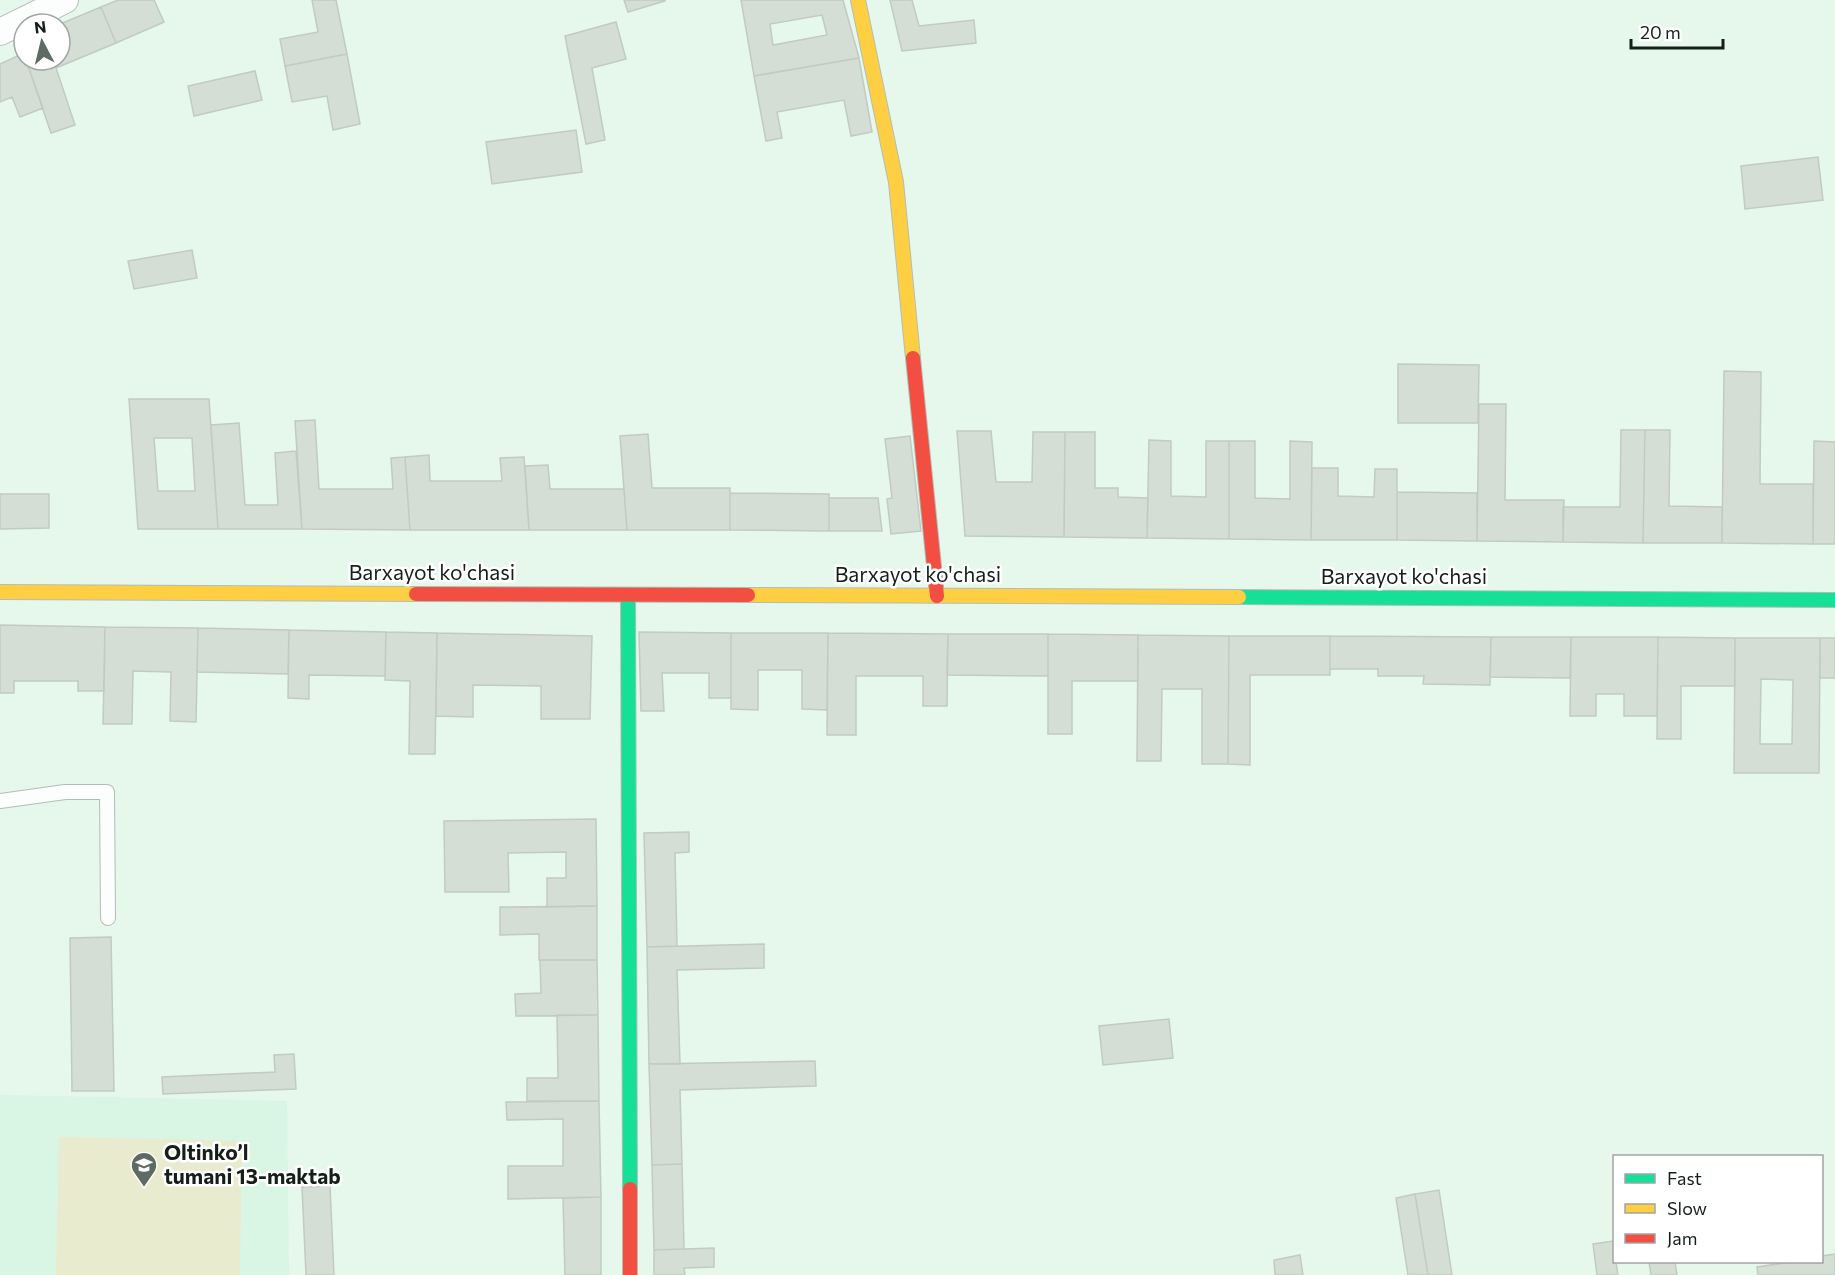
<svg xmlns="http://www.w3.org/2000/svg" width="1835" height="1275" font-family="Commissioner,sans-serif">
	<rect width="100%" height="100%" fill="#e6f7ec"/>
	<path fill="#d9f5e3" d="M0 1095 287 1101 289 1275H0Z"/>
	<path fill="#e9ebcf" d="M59 1137 242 1141 240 1275H56Z"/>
	<path fill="#d4ded4" stroke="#c1cbc1" stroke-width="1.5" fill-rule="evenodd" d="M118 0H154L164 22 116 43 101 7Z
		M312 0H336L347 54 285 66 280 39 318 32Z
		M624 0H665V1L628 12Z
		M741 0H843L859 58 754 76ZM822 15 827 35 773 45 770 24Z
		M890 0H912L919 26 974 20 976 43 902 51Z
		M101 7 116 43 56 68 75 125 51 133 26 60H60V24Z
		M616 22 626 59 592 68 605 140 586 144 565 36Z
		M24 53V60H26L43 108 20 117 12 97 0 102V64Z
		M347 54 360 124 333 130 327 96 292 102 285 66Z
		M859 58 872 132 851 136 844 100 777 112 782 138 766 141 754 76Z
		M255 71 262 100 194 116 188 86Z
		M576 130 582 172 492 184 486 142Z
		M1818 157 1823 200 1745 209 1741 166Z
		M192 250 197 278 134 289 128 261Z
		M1398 364 1479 365 1478 423H1398Z
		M1724 371 1761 372 1760 484H1813V544L1722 543Z
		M129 399H209L218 529H138ZM154 438H192L195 491H158Z
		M1479 404H1506L1505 500H1564L1563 542 1477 541Z
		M315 420 319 489H393L391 458 405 457 410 530 302 529 295 421Z
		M239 423 245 505H278L275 453 296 451 302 529H218L211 425Z
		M1621 430H1645L1643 543 1563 542V507H1620Z
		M1645 430H1670L1669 506 1722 507V543H1643Z
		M957 431H991L996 482H1032L1033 432H1065L1064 537 965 536Z
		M1065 432H1095V488H1118V497L1148 498 1147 538 1064 537Z
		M648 434 652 488H730V530H627L620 436Z
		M910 436 921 531 891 534 887 499 892 498 885 439Z
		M1149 440 1171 441V496L1206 497V441H1229V539L1147 538Z
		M1229 441H1255V498L1290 499V441L1312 442 1311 540 1229 539Z
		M1814 441 1835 442V544H1813Z
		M429 455 430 481H502L500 458 524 457 529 530H410L405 457Z
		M548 465 550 489H624L627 530H529L525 466Z
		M1312 468H1338V496L1374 497 1375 469H1397V540H1311Z
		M1397 492 1477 493V541L1397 540Z
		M730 493 829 494V531L730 530Z
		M0 494H49V528L0 529Z
		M829 498H878L882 531H829Z
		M0 625 105 627 104 691H78V681H14V693H0Z
		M105 627 198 628 196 722 170 721 171 672 133 671 132 724H103Z
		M198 628 289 630 288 674 197 672Z
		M289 630 386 632 385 676 309 675V699L288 698Z
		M386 632 437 633 435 754H409L410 681 385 680Z
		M639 632 731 633V698H709V673H662L664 711H641Z
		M437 633 592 636 590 719H541V686L473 685V717L436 716Z
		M731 633H828L827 710 802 709V670H758V710L731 709Z
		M828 633 948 634 947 706H923V676H856V735H827Z
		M948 634H1048V676L947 675Z
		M1048 634 1138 635V681H1072V734H1048Z
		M1138 635 1229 636 1228 764H1202V689H1162L1161 761H1137Z
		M1229 636H1330V675H1250V765L1228 764Z
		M1330 636 1491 637 1490 685 1423 684 1424 676H1378V669H1330Z
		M1491 637H1571L1570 678 1490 677Z
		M1571 637H1658L1657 716H1624V694H1596V716H1570Z
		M1658 637 1735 638V686H1681V739H1657Z
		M1735 638H1820L1819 773H1734ZM1761 679 1793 680 1792 744H1760Z
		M1820 638H1835V678H1820Z
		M596 819 597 906 547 907V878H566V852L508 853 509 892H445L444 821Z
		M689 832V852L675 853 677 946 647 947 644 833Z
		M597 906V960H539V934L500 935V907Z
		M111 937 114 1091H72L70 938Z
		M764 944V968L677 970 680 1064H649L647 947Z
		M540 960H597L598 1015 516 1016 515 994 541 993Z
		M557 1015H598L599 1101H527V1078H558Z
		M1169 1019 1173 1058 1103 1065 1099 1026Z
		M294 1054 296 1089 163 1094 162 1077 275 1072 274 1055Z
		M815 1061 816 1086 680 1090 682 1164 652 1165 649 1064Z
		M599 1101 601 1197 508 1199V1166H563V1119L507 1120 506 1102Z
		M682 1164 684 1249 654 1250 652 1165Z
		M330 1186 334 1275H306L302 1187Z
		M1439 1190 1452 1275H1428L1415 1194Z
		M1415 1194 1428 1275H1408L1396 1198Z
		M601 1197V1275H565L563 1198Z
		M1613 1241 1614 1262H1616L1618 1275H1597L1593 1244Z
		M714 1248V1267L684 1268 685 1275H654V1250Z
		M1835 1254V1275H1758L1757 1267 1791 1262H1822V1256Z
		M1300 1255 1303 1275H1275L1274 1260Z
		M1649 1262H1675L1677 1275H1651Z"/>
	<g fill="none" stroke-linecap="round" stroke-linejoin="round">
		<g stroke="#b1beb6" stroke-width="16">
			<path id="lane" d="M0 801 65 792H107L108 918"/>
		</g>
		<g stroke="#b1beb6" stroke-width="28">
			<path id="street" d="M0 32 65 0"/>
		</g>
		<g stroke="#b1beb6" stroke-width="16">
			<path id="fast" d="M628 595 630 1189
				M1239 597 1835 600"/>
		</g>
		<g stroke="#b1beb6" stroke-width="16">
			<path id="slow" d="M858 0 896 182 913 358
				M0 592 416 594
				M748 595 1239 597"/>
		</g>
		<g stroke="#b1beb6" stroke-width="16">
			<path id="jam" d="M913 358 937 596
				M416 594 748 595
				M630 1189V1275"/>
		</g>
		<use href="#lane" stroke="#fbfefc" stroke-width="14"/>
		<use href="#street" stroke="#fbfefc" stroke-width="26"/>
		<use href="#fast" stroke="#16e098" stroke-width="14"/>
		<use href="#slow" stroke="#ffcf43" stroke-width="14"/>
		<use href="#jam" stroke="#f24e42" stroke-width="14"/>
	</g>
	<defs>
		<g id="school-pin" transform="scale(1.35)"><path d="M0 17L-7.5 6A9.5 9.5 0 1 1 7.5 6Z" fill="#5e6b63" stroke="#fff"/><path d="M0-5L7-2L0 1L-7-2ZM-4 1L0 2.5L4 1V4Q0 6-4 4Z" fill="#fff"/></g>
	</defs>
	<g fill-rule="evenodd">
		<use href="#school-pin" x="144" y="1165"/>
	</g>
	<g text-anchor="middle" stroke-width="5" stroke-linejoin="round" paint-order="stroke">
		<g font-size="21" fill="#151f19" stroke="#fff">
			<text x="432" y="580">Barxayot ko'chasi</text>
			<text x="918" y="582">Barxayot ko'chasi</text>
			<text x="1404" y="584">Barxayot ko'chasi</text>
		</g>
		<g font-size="21" font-weight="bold" fill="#151f19" stroke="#fff" text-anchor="start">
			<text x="164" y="1160">Oltinko’l<tspan x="164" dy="24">tumani 13-maktab</tspan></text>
		</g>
	</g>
	<rect x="1613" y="1155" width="210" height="108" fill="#ffffff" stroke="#a1a5a3" stroke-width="1.5"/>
	<rect x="1625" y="1174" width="30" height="9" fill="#16e098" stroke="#a1a5a3" stroke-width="1.5"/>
	<text x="1667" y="1185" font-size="18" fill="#151f19">Fast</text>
	<rect x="1625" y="1204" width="30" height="9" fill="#ffcf43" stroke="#a1a5a3" stroke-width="1.5"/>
	<text x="1667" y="1215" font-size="18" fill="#151f19">Slow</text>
	<rect x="1625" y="1234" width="30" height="9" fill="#f24e42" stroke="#a1a5a3" stroke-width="1.5"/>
	<text x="1667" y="1245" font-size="18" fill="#151f19">Jam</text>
	<g transform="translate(42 42) rotate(353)"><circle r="28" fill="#ffffff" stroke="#a1a5a3" stroke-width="1.5"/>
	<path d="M0-4.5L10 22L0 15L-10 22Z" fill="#5e6b63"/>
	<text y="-9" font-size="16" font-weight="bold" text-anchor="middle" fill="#151f19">N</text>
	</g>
	<path d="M1631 39v9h92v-9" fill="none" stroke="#151f19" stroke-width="3"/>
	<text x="1640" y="39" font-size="18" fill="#151f19" stroke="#ffffff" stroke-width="4.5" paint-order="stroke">20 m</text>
</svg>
